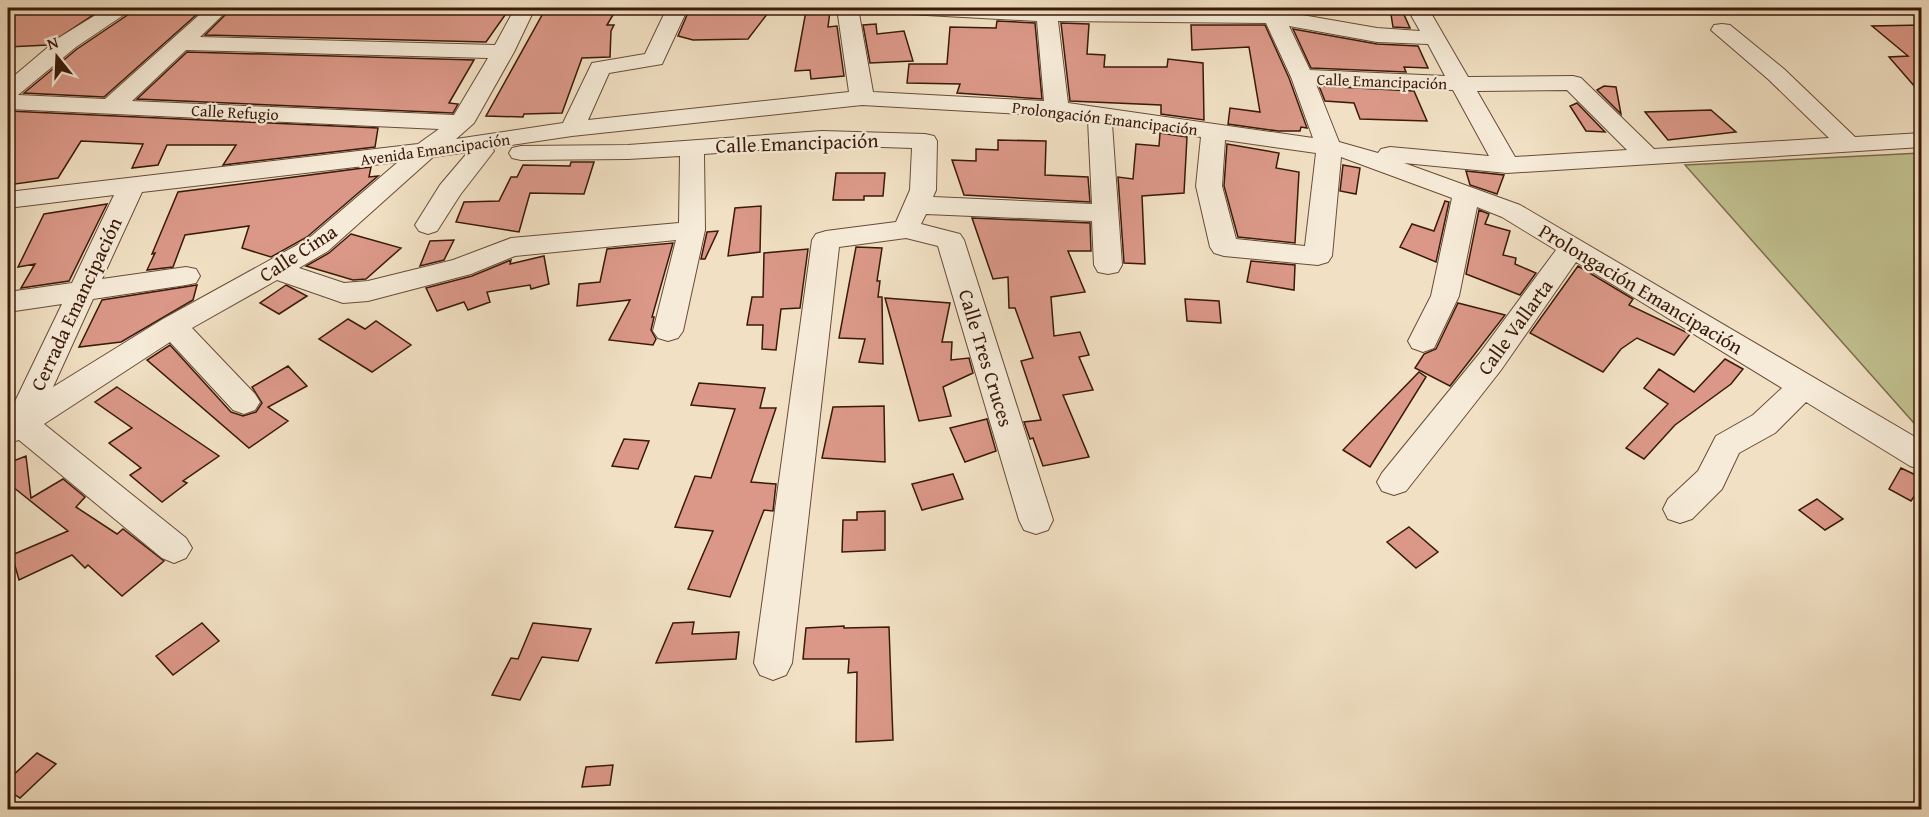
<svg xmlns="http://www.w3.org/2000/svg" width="1929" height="817" font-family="'Gentium Book Plus',serif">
	<rect width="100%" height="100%" fill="#f1e0c3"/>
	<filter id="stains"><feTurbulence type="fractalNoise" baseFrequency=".00333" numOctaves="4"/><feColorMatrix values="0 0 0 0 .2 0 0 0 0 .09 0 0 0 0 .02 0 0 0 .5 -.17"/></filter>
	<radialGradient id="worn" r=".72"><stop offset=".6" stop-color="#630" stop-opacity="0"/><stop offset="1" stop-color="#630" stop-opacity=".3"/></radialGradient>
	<path fill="#c1c08f" stroke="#7e6d4c" stroke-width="1.5" d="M1921 153H1922L1921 431 1685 165Z"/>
	<path fill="#db9888" stroke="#3a1a09" stroke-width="1.5" d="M8 8H104L48 45 8 47Z
		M134 8H204L104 97 24 93 77 49 129 14Z
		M232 8H510L486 42 205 35Z
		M546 8H617L607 25H614L611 31 610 57 582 58 562 113 524 114 523 117 486 116Z
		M690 8 771 9 748 39 693 40 678 36Z
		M1390 8H1401L1410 28 1393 27Z
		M806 11H830L828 27 837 26 844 76 811 79 810 70 795 71Z
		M997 21 1035 23 1042 99 957 93 960 84 907 83 909 64H947L950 27 996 28Z
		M1061 23 1089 24 1087 54 1105 55 1104 67H1167L1168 59 1203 63 1204 120 1161 114V105L1070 101Z
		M876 24 877 34 904 31 913 61 870 63 863 25Z
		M1191 25H1265L1289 78 1307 128 1301 127 1300 131H1278L1228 124 1230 108 1260 112 1249 47 1192 50Z
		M1922 25V95L1889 57 1908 56 1872 26Z
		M1293 29 1377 44 1418 46 1428 68 1404 67 1406 72 1311 68Z
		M187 52 474 60 449 103 458 104 453 113 137 99Z
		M1319 86 1414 91 1427 121 1360 119 1354 103 1325 101Z
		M1604 86 1616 87 1621 114 1597 90Z
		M1577 103 1605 132 1586 131 1570 106Z
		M1711 110 1736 132 1668 140 1645 112Z
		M8 111 378 128 375 147 223 165 236 145H167L158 165 132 168 143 144 81 141 58 178 8 185Z
		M1160 133 1187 137 1184 193 1142 196 1145 264 1124 263 1118 177 1133 179 1136 144 1159 146Z
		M998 140 1046 141 1045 175 1088 177 1090 202 964 195 952 160 976 161V149L998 150Z
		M1227 144 1279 153 1276 168 1299 172 1295 243 1238 237 1224 186Z
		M571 162H594L584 194 530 193 519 232 456 222 464 202 499 201 511 177H517L523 165 570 166Z
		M1343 165 1360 168 1356 194 1340 191Z
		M371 167 369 177 378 176 307 237 271 257 242 248 249 226 185 235 173 267 147 270 155 253 152 254 178 192Z
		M1466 171 1504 175 1497 194 1470 185Z
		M836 173H885L883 196H864V200H833Z
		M1445 201 1449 202 1436 262 1400 247 1412 224 1434 231Z
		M107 204 69 281 21 288 35 264 18 267 44 214Z
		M761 206 760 252 728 256 735 208Z
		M1479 210 1489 214 1485 224 1510 231 1503 255 1516 258 1515 264 1536 273 1520 295 1466 274Z
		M972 218 1090 223 1091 251H1068L1085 292 1051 297 1054 336 1080 332 1089 355 1079 357 1093 390 1063 395 1089 457 1043 466 1033 438 1030 439 1024 422 1041 420 1021 361 1033 358 1015 308H1009L1008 277 993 279Z
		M718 231 705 259H701L707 232Z
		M351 234 401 248 366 279 353 280 306 266 329 253Z
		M454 240 444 260 420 266 430 241Z
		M673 243 652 317H654L651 330 656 339 653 345 609 340 630 300 577 306 579 284 600 282 607 249Z
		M856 247 882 248 877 281H880L878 297H882L883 364 859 362 865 339 839 338Z
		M808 249 800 308 781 309 776 350 762 349 763 325H747L752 297H763L764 253Z
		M544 256 549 284 531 289 530 285 487 292 490 302 468 310 464 302 437 311 426 288 472 276 511 260 510 264Z
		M1251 261 1295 265 1294 290 1247 282Z
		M1578 266 1633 299 1629 305 1690 334 1674 355 1637 338 1621 349 1603 372 1530 333Z
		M197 285 193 300 121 342 79 347 102 300Z
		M286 285 307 296 279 314 260 303Z
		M885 298 950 303 942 342H952L951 360 969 358 973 373 943 387 951 416 919 421Z
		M1185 299 1219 301 1221 323 1187 321Z
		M1458 303 1505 315 1450 386 1415 368 1424 354 1436 349Z
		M348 319 365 329 376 321 411 345 372 372 319 339Z
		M170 345 231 412 243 416 256 412 262 403 252 387 288 366 307 386 268 407 288 421 249 448 147 360Z
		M1725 359 1743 369 1731 384 1675 425 1644 459 1626 448 1668 404 1644 388 1659 369 1694 392Z
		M1419 372 1426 377 1370 467 1343 450Z
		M699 383 765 388 760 408H776L751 482 776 484 773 511 764 510 730 597 688 589 713 531 675 527 695 476 711 478 735 409 691 405Z
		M117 387 219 456 183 481 187 483 162 502 156 497 130 475 141 468 109 443 132 428 95 402Z
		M884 406 885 462 822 458 833 407Z
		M987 419 996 451 965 462 950 428Z
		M624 439 649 441 638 469 612 466Z
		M26 456 31 498 63 479 85 497 76 507 117 534 123 529 164 561 122 596 88 565 85 568 72 555 19 580 12 555 68 531 8 483V463Z
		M1901 468 1922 478V485L1911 501 1889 489Z
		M953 474 963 499 922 510 912 484Z
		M1817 499 1843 519 1825 530 1799 510Z
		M885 511V550L842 552 843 520H857V512Z
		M1409 527 1438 552 1416 568 1387 542Z
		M694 622 692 634 739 632 736 659 656 663 673 623Z
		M202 623 219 641 173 675 156 656Z
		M533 623 591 629 578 661 542 657 520 700 492 695 511 658 518 659Z
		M844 626V628L889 627 893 740 856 742 857 672 848 673 849 659H803L806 628Z
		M37 753 56 764 20 798 8 790V780Z
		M613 765 610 785 582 787 586 767Z"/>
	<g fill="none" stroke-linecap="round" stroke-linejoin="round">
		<g stroke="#684c38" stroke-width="2">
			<path id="street" d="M107 8H132L128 12 76 47 18 95 105 99 207 8H230L200 37 495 45 515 8H535L514 52 474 123 456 139 563 123 592 63 645 54 667 8H688L662 64 609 73 588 120 849 92 837 8H858L873 92 1044 101 1037 21 908 14 901 12 897 8 1263 11 1264 8H1284L1285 12 1377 28 1420 31 1407 8H1428L1468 77 1573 76 1581 78 1654 149 1829 138 1768 79 1711 30 1714 25 1722 24 1730 25 1784 69 1855 137 1922 133V147L1507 173 1404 163 1520 205 1922 441V470L1910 466 1806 402 1775 433 1739 453 1722 489 1692 519 1680 523 1668 519 1663 509 1668 499 1698 471 1716 436 1753 415 1782 388 1576 262 1501 370 1406 491 1394 495 1382 491 1377 482 1382 473 1479 354 1556 250 1502 217 1477 207 1459 296 1434 348 1423 352 1412 348 1408 341 1431 296 1452 198 1341 157 1332 256 1328 262 1318 265 1224 256 1214 253 1210 247 1196 186 1201 137 1112 124 1122 265 1118 272 1108 274 1098 272 1094 265 1092 221 926 214 921 224 960 234 964 240 1053 520 1048 530 1036 534 1024 530 1019 520 938 246 906 238 839 247 792 663 786 675 773 680 760 675 754 663 812 240 816 234 826 231 896 222 910 190 912 148 822 145 704 154 705 230 683 331 678 338 668 341 658 338 653 331 676 240 515 256 471 274 368 301 343 303 277 280 192 328 255 394 260 402 255 410 244 414 233 410 170 342 44 424 186 538 192 548 186 558 174 563 162 558 19 440 8 443V416L62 304 8 312V292L72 283 114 195 8 208V192L418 144 439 129 8 109V81L60 37ZM1058 21 1266 23 1291 77 1313 138 1068 103ZM1289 26 1377 42 1428 44 1445 76 1310 70ZM186 50 488 58 454 115 132 101ZM1316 84 1453 90 1489 156 1390 147 1381 149 1378 153 1339 142ZM1567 90 1627 150 1515 157 1477 91ZM862 105 1057 116 1088 120 1092 204 933 197 936 190 937 141 934 136 925 134 822 131 628 145 521 146 512 148 509 153 512 158 521 160 628 159 680 156 679 223 511 238 453 260 368 281 344 283 299 268 328 251 433 157 468 152 440 185 415 225 419 231 428 234 437 231 460 195 494 151 492 148 572 136ZM1225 140 1316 153 1305 246 1236 239 1222 186ZM398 162 308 239 163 319 53 387 93 299 186 285 196 283 200 276 196 269 186 267 102 279 142 192Z"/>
		</g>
		<use href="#street" fill="#f6ebd8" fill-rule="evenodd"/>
	</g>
	<g text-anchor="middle" stroke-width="4.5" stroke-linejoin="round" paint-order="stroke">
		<g font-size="16" fill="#3a1a09" stroke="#f6ebd8">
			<text transform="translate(1382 81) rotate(2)" y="6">Calle Emancipación</text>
			<text transform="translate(235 112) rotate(3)" y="6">Calle Refugio</text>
			<text transform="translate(1105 118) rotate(7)" y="6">Prolongación Emancipación</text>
			<text transform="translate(435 149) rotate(-8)" y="6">Avenida Emancipación</text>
		</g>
		<g font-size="20" fill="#3a1a09" stroke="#f6ebd8">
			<text transform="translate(797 143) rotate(-2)" y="7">Calle Emancipación</text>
			<text transform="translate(298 253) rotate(-33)" y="7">Calle Cima</text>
			<text transform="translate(1641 289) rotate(31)" y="7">Prolongación Emancipación</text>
			<text transform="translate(76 304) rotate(-65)" y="7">Cerrada Emancipación</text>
			<text transform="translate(1515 327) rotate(-54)" y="7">Calle Vallarta</text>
			<text transform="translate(986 358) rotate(73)" y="7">Calle Tres Cruces</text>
		</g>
	</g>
	<rect width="1929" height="817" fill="none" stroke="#f1e0c3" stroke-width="30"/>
	<rect x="9" y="9" width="1911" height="799" fill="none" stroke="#3a1a09" stroke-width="3"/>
	<rect x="15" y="15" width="1899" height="787" fill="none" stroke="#3a1a09" stroke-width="1.5"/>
	<g transform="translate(57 57) rotate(342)" stroke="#f6ebd8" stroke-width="4.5" paint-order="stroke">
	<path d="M0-4.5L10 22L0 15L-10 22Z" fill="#3a1a09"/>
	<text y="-9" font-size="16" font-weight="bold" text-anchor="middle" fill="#3a1a09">N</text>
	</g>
	<rect width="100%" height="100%" filter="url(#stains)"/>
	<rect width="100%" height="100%" fill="url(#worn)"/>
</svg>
